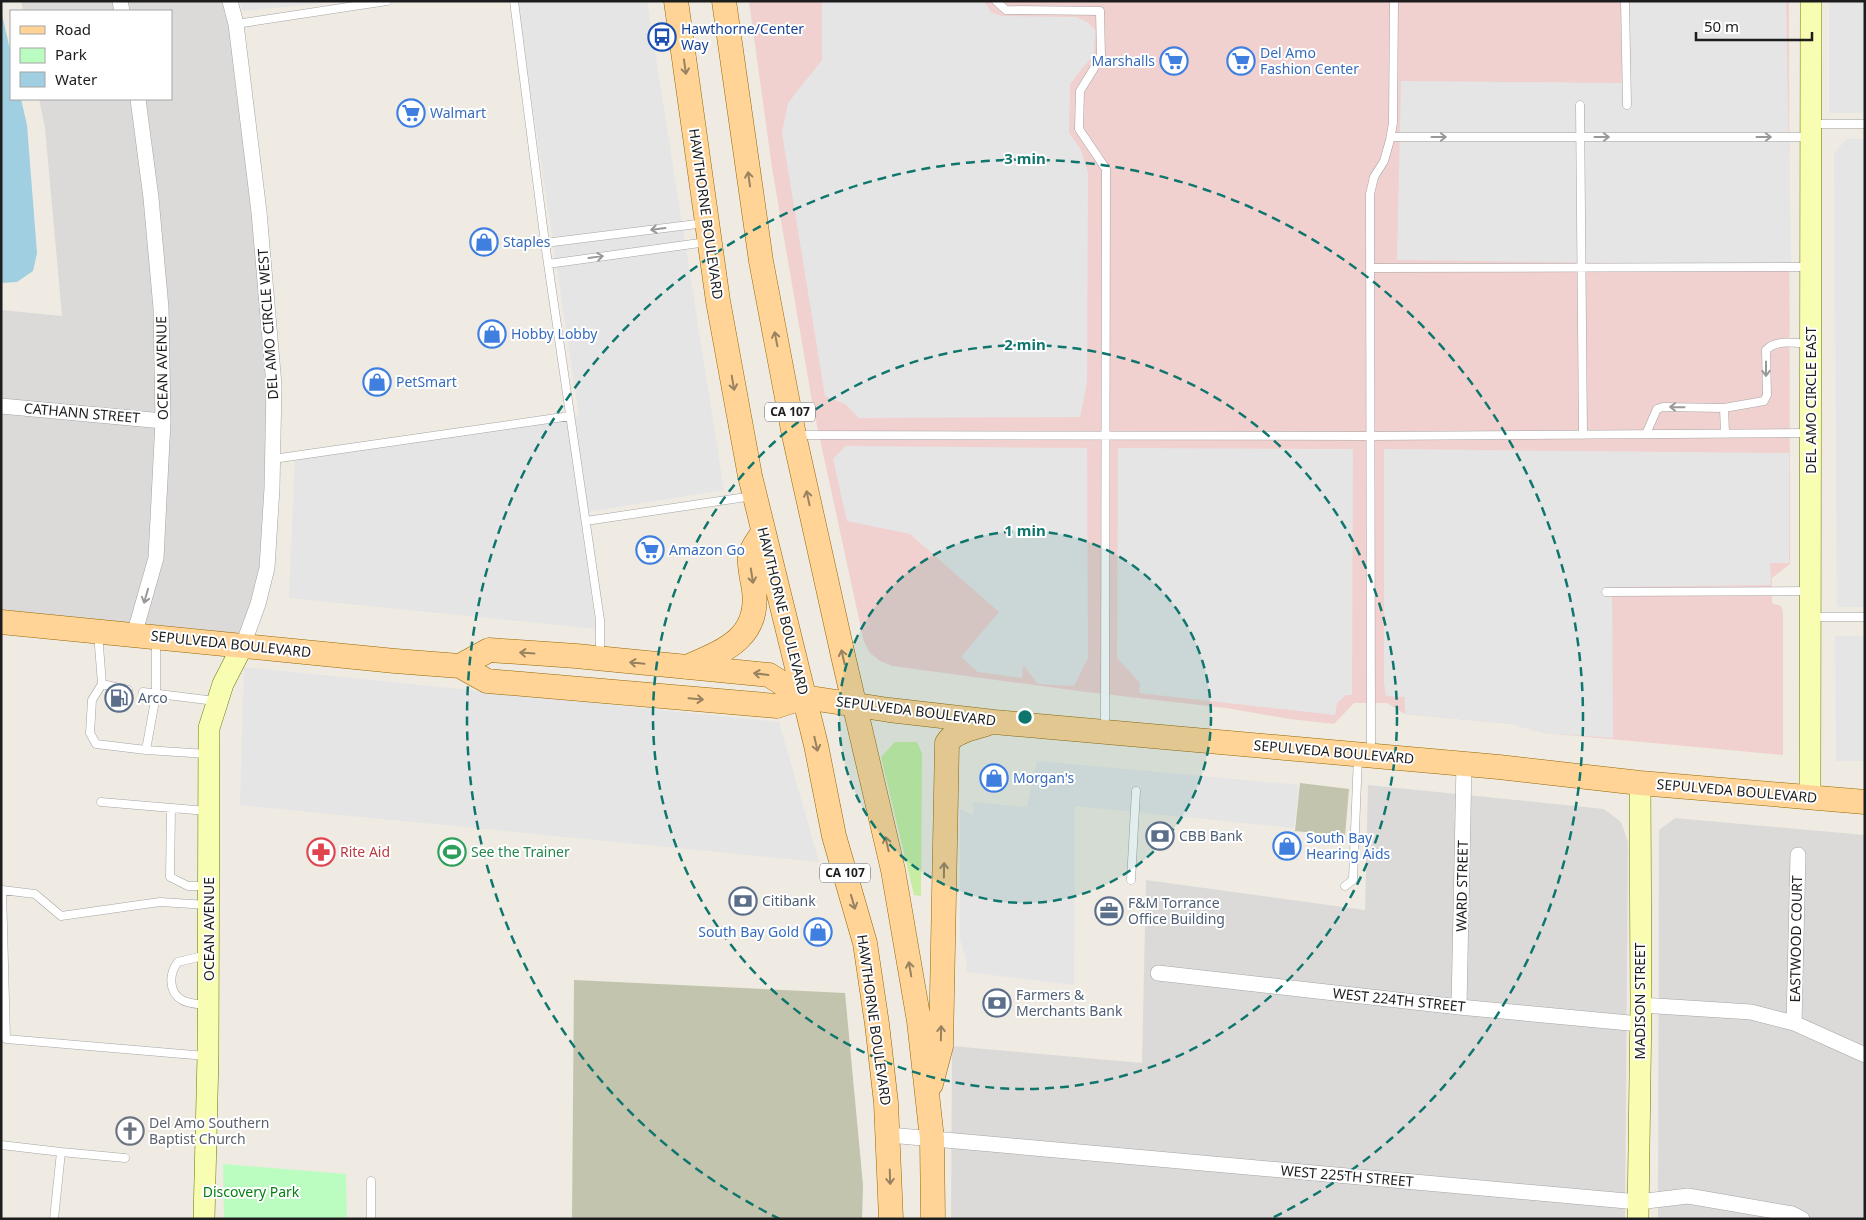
<svg xmlns="http://www.w3.org/2000/svg" width="1866" height="1220" font-family="'Noto Sans',sans-serif">
	<rect width="100%" height="100%" fill="#efebe2"/>
	<path fill="#dbdad9" d="M21 1H230L274 385 267 568 243 645 1 622V310L62 316 45 128 39 99H171V11H23Z
		M1368 785 1604 809 1621 822 1628 842 1625 1219H951L952 1046 1142 1063 1146 880 1365 910Z
		M1675 818 1865 835V1219H1658L1659 830Z"/>
	<path fill="#f1d1cf" d="M749 1H1789L1790 564 1772 578V603L1781 606 1783 613V755L1544 733 1511 724 1405 714 1387 703H1354L1334 724 1290 719 1226 708 1086 692 892 666 880 661 870 653 864 642 813 407 772 168Z"/>
	<path fill="#c3c4ad" d="M1300 783 1349 789 1345 836 1295 831Z
		M574 980 845 993 863 1185 862 1219H572Z"/>
	<path fill="#c6eda3" d="M895 742H917L922 754 921 896 914 895 881 757Z"/>
	<path fill="#bbfdc1" d="M223 1164 346 1174 347 1219H224Z"/>
	<path fill="#e5e5e5" d="M240 1H347L242 11Z
		M517 1H647L724 490 580 513 596 629 289 598 295 454 579 416Z
		M822 1H984L991 12 1002 16 1076 17 1087 22 1095 30 1094 54 1070 84 1069 133 1081 150 1088 173 1087 383 1080 417 859 418 845 404 825 396 782 133 788 103 822 60Z
		M1621 1H1786L1791 265 1397 260 1401 81 1622 83Z
		M1829 1H1865V113H1829Z
		M1847 139H1865V607H1837L1834 153Z
		M845 446 1087 448 1088 658 1074 686 1038 684 1023 665 1022 678 978 672 961 657 999 612 910 534 847 521 833 459Z
		M1118 448 1353 449 1352 695H1346L1337 703 1335 715 1139 693 1140 683 1117 658Z
		M1384 449 1789 453V563H1770L1771 585 1612 587 1613 738 1544 733 1511 724 1405 714V697L1386 696 1384 683Z
		M1835 636H1865V761H1836Z
		M244 667 779 722 819 862 240 805Z
		M1037 761 1299 785 1294 828 1075 806 1074 985 966 972 967 962 960 939V809L973 815V802L1027 807Z"/>
	<path fill="#9fcfe0" d="M1 10 11 54V99H21L27 125 37 253 33 271 17 282 1 283Z"/>
	<g fill="none" stroke-linecap="round" stroke-linejoin="round">
		<g stroke="#a4a4a4" stroke-width="9">
			<path id="lane" d="M514 1 545 243 600 620V657
				M996 1 1006 10 1100 11 1101 57 1080 91 1079 129 1106 169 1105 730
				M1625 1 1627 105
				M236 24 387 1
				M1580 105 1583 435
				M1813 124H1865
				M1391 137H1809
				M545 243 705 223
				M548 264 707 242
				M1370 268 1808 267
				M1724 408 1725 433
				M1646 434 1657 409 1663 407 1724 408 1764 401 1767 395 1766 350C1777 339 1795 343 1809 344
				M796 435 1370 436 1809 433
				M273 459 570 416
				M586 521 753 496
				M1606 592 1809 591
				M1812 617H1865
				M98 633 102 684 128 690
				M156 639V695L146 750 207 754
				M102 684 92 700 90 733 96 744 146 750
				M143 692 215 701
				M1371 752 1370 194 1374 177 1384 161 1390 140 1393 123 1394 1
				M101 802 207 811
				M171 808 170 877 188 886H207
				M1131 880 1136 791
				M1345 886 1353 880 1358 756
				M206 1005C199 1004 189 1004 182 1000 168 992 169 973 178 962L207 955
				M206 1056 6 1039 2 890 35 894 61 916 160 902 208 905
				M1 1145 61 1152
				M54 1219 61 1152 125 1158
				M371 1219V1181"/>
		</g>
		<g stroke="#a4a4a4" stroke-width="16">
			<path id="street" d="M120 1 122 11
				M230 1 236 24 259 212 274 385 272 488 267 568 258 604 243 645
				M1 406 163 421
				M134 635 156 558 163 421 161 308 151 198 138 99
				M1158 973 1459 1007 1640 1024
				M1641 1005 1751 1012 1794 1023 1865 1055
				M1459 1007 1464 764
				M1794 1023 1798 855
				M889 1135 1638 1202 1688 1196 1792 1214 1802 1219"/>
		</g>
		<g stroke="#687700" stroke-width="22">
			<path id="secondary" d="M1810 798 1811 1
				M204 1219 208 1056 209 728 223 684 243 645
				M1638 1219 1641 1005 1640 783"/>
		</g>
		<g stroke="#956700" stroke-width="25">
			<path id="primary" d="M676 1 718 301 750 476 816 745 834 836 865 943 877 1024 886 1103 891 1219
				M724 1 761 261 794 435 844 660 893 870 919 1021 932 1139 933 1219
				M1 622 395 661 460 666 487 681 777 706 804 697
				M460 666 489 650 576 656 769 675 804 697 889 710 994 722 1499 767 1640 783 1865 802
				M687 667C724 651 760 638 754 590 753 582 748 562 750 555 752 547 759 539 763 532
				M931 1084 941 1046 947 743C954 731 973 728 986 724"/>
		</g>
		<use href="#lane" stroke="#fff" stroke-width="8"/>
		<use href="#street" stroke="#fff" stroke-width="15"/>
		<use href="#secondary" stroke="#f8fdb1" stroke-width="21"/>
		<use href="#primary" stroke="#ffd496" stroke-width="24"/>
	</g>
	<defs><path id="oneway-shaft" d="M-6 0H5M1.5-3L5.5 0L1.5 3" fill="none" stroke-width="1.6" stroke-linecap="round" stroke-linejoin="round" transform="scale(1.25)"/></defs>
	<g stroke="#998260">
		<use href="#oneway-shaft" transform="translate(685 67) rotate(82)"/>
		<use href="#oneway-shaft" transform="translate(749 179) rotate(-98)"/>
		<use href="#oneway-shaft" transform="translate(776 339) rotate(-101)"/>
		<use href="#oneway-shaft" transform="translate(733 383) rotate(80)"/>
		<use href="#oneway-shaft" transform="translate(808 498) rotate(-102)"/>
		<use href="#oneway-shaft" transform="translate(752 576) rotate(81)"/>
		<use href="#oneway-shaft" transform="translate(527 653) rotate(-176)"/>
		<use href="#oneway-shaft" transform="translate(843 657) rotate(-103)"/>
		<use href="#oneway-shaft" transform="translate(637 663) rotate(-174)"/>
		<use href="#oneway-shaft" transform="translate(761 674) rotate(-173)"/>
		<use href="#oneway-shaft" transform="translate(696 699) rotate(5)"/>
		<use href="#oneway-shaft" transform="translate(816 744) rotate(77)"/>
		<use href="#oneway-shaft" transform="translate(887 844) rotate(-103)"/>
		<use href="#oneway-shaft" transform="translate(944 870) rotate(-89)"/>
		<use href="#oneway-shaft" transform="translate(853 902) rotate(74)"/>
		<use href="#oneway-shaft" transform="translate(910 969) rotate(-100)"/>
		<use href="#oneway-shaft" transform="translate(941 1033) rotate(-89)"/>
		<use href="#oneway-shaft" transform="translate(890 1177) rotate(88)"/>
	</g>
	<g stroke="#999">
		<use href="#oneway-shaft" transform="translate(1439 137)"/>
		<use href="#oneway-shaft" transform="translate(1602 137)"/>
		<use href="#oneway-shaft" transform="translate(1764 137)"/>
		<use href="#oneway-shaft" transform="translate(658 229) rotate(173)"/>
		<use href="#oneway-shaft" transform="translate(596 257) rotate(-8)"/>
		<use href="#oneway-shaft" transform="translate(1766 369) rotate(90)"/>
		<use href="#oneway-shaft" transform="translate(1677 407) rotate(-179)"/>
		<use href="#oneway-shaft" transform="translate(146 596) rotate(106)"/>
	</g>
	<circle cx="1025" cy="717" r="186" fill="#0f766e" fill-opacity=".12"/>
	<g fill="none" stroke="#0f766e" stroke-width="2.5" stroke-dasharray="9 6">
		<circle cx="1025" cy="717" r="186"/>
		<circle cx="1025" cy="717" r="372"/>
		<path d="M780 1219A558 558 0 1 1 1270 1219"/>
	</g>
	<defs>
		<g id="bus-ring" transform="scale(1.4375)"><circle r="9.5" fill="#fff" stroke="#1a4fb4" stroke-width="1.5"/><path d="M-5-6H5V4H4V6H2V4H-2V6H-4V4H-5ZM-3.5-4V0h7V-4ZM-3.5 1.2v1.5H-2V1.2ZM2 1.2v1.5H3.5V1.2Z" fill="#1a4fb4"/></g>
		<g id="supermarket-ring" transform="scale(1.4375)"><circle r="9.5" fill="#fff" stroke="#3f7fe0" stroke-width="1.5"/><path d="M-6-5.5h2.5l.6 2H6L4.5 2H-2.5L-4.4-4H-6ZM-1.5 3.2a1.3 1.3 0 1 0 .1 0ZM3 3.2a1.3 1.3 0 1 0 .1 0Z" fill="#3f7fe0"/></g>
		<g id="shop-ring" transform="scale(1.4375)"><circle r="9.5" fill="#fff" stroke="#3f7fe0" stroke-width="1.5"/><path d="M-5-2.5h2.3a2.7 3.5 0 0 1 5.4 0H5L5.5 6h-11ZM-1.5-2.5h3a1.5 2.3 0 0 0-3 0Z" fill="#3f7fe0"/></g>
		<g id="fuel-ring" transform="scale(1.4375)"><circle r="9.5" fill="#fff" stroke="#5c6f8a" stroke-width="1.5"/><path d="M-5.5-6h7V0h2V4h1.3V-2.5L3-4.5l.8-.8L6-3V5H2.5V1h-1V6h-7ZM-4.2-4.7v3.2H.2V-4.7Z" fill="#5c6f8a"/></g>
		<g id="bank-ring" transform="scale(1.4375)"><circle r="9.5" fill="#fff" stroke="#5c6f8a" stroke-width="1.5"/><path d="M-6-4H6V4H-6ZM0-2.3a2.3 2.3 0 1 0 0 4.6a2.3 2.3 0 1 0 0-4.6Z" fill="#5c6f8a"/></g>
		<g id="pharmacy-ring" transform="scale(1.4375)"><circle r="9.5" fill="#fff" stroke="#e0444e" stroke-width="1.5"/><path d="M-2-6h4v4h4v4h-4v4h-4v-4h-4v-4h4Z" fill="#e0444e"/></g>
		<g id="stadium-ring" transform="scale(1.4375)"><circle r="9.5" fill="#fff" stroke="#2e9e5b" stroke-width="1.5"/><path d="M0-5a6.5 5 0 1 0 0 10a6.5 5 0 1 0 0-10ZM-3.5-1.8h7v3.6h-7Z" fill="#2e9e5b"/></g>
		<g id="office-ring" transform="scale(1.4375)"><circle r="9.5" fill="#fff" stroke="#5c6f8a" stroke-width="1.5"/><path d="M-6-3h4V-5.5h4V-3h4V5H-6ZM-1-4.5V-3h2v-1.5ZM-6 0V1H6V0Z" fill="#5c6f8a"/></g>
		<g id="church-ring" transform="scale(1.4375)"><circle r="9.5" fill="#fff" stroke="#6b7280" stroke-width="1.5"/><path d="M-1.2-6h2.4v3.5h3.3v2.4h-3.3V6h-2.4V-.1h-3.3v-2.4h3.3Z" fill="#6b7280"/></g>
	</defs>
	<g fill-rule="evenodd">
		<use href="#bus-ring" x="662" y="37"/>
		<use href="#supermarket-ring" x="1174" y="61"/>
		<use href="#supermarket-ring" x="1241" y="61"/>
		<use href="#supermarket-ring" x="411" y="113"/>
		<use href="#shop-ring" x="484" y="242"/>
		<use href="#shop-ring" x="492" y="334"/>
		<use href="#shop-ring" x="377" y="382"/>
		<use href="#supermarket-ring" x="650" y="550"/>
		<use href="#fuel-ring" x="119" y="698"/>
		<use href="#shop-ring" x="994" y="778"/>
		<use href="#bank-ring" x="1160" y="836"/>
		<use href="#shop-ring" x="1287" y="846"/>
		<use href="#pharmacy-ring" x="321" y="852"/>
		<use href="#stadium-ring" x="452" y="852"/>
		<use href="#bank-ring" x="743" y="901"/>
		<use href="#office-ring" x="1109" y="911"/>
		<use href="#shop-ring" x="818" y="932"/>
		<use href="#bank-ring" x="997" y="1003"/>
		<use href="#church-ring" x="130" y="1131"/>
	</g>
	<g text-anchor="middle" stroke-width="4" stroke-linejoin="round" paint-order="stroke">
		<g fill="#fff" stroke="#616161" stroke-width="1">
			<rect x="765" y="402.5" width="50" height="19" rx="4"/>
			<rect x="820" y="863.5" width="50" height="19" rx="4"/>
		</g>
		<g font-size="12" font-weight="bold" fill="#1d1d1d">
			<text x="790" y="416">CA 107</text>
			<text x="845" y="877">CA 107</text>
		</g>
		<g font-size="14" fill="#164399" stroke="#fff" text-anchor="start">
			<text x="681" y="34">Hawthorne/Center<tspan x="681" dy="16">Way</tspan></text>
		</g>
		<g font-size="14" fill="#366cbe" stroke="#fff" text-anchor="start">
			<text x="1260" y="58">Del Amo<tspan x="1260" dy="16">Fashion Center</tspan></text>
			<text x="1155" y="66" text-anchor="end">Marshalls</text>
			<text x="430" y="118">Walmart</text>
			<text x="503" y="247">Staples</text>
			<text x="511" y="339">Hobby Lobby</text>
			<text x="396" y="387">PetSmart</text>
			<text x="669" y="555">Amazon Go</text>
			<text x="1013" y="783">Morgan's</text>
			<text x="1306" y="843">South Bay<tspan x="1306" dy="16">Hearing Aids</tspan></text>
			<text x="799" y="937" text-anchor="end">South Bay Gold</text>
		</g>
		<g font-size="14" fill="#1d1d1d" stroke="#fff">
			<text transform="translate(706 214) rotate(82)" y="5">HAWTHORNE BOULEVARD</text>
			<text transform="translate(268 324) rotate(-94)" y="5">DEL AMO CIRCLE WEST</text>
			<text transform="translate(162 368) rotate(-91)" y="5">OCEAN AVENUE</text>
			<text transform="translate(1811 400) rotate(-90)" y="5">DEL AMO CIRCLE EAST</text>
			<text transform="translate(82 413) rotate(5)" y="5">CATHANN STREET</text>
			<text transform="translate(783 611) rotate(76)" y="5">HAWTHORNE BOULEVARD</text>
			<text transform="translate(231 644) rotate(6)" y="5">SEPULVEDA BOULEVARD</text>
			<text transform="translate(916 711) rotate(7)" y="5">SEPULVEDA BOULEVARD</text>
			<text transform="translate(1334 752) rotate(5)" y="5">SEPULVEDA BOULEVARD</text>
			<text transform="translate(1737 791) rotate(5)" y="5">SEPULVEDA BOULEVARD</text>
			<text transform="translate(1462 886) rotate(-89)" y="5">WARD STREET</text>
			<text transform="translate(209 929) rotate(-90)" y="5">OCEAN AVENUE</text>
			<text transform="translate(1796 939) rotate(-89)" y="5">EASTWOOD COURT</text>
			<text transform="translate(1399 1000) rotate(6)" y="5">WEST 224TH STREET</text>
			<text transform="translate(1640 1001) rotate(-90)" y="5">MADISON STREET</text>
			<text transform="translate(874 1020) rotate(82)" y="5">HAWTHORNE BOULEVARD</text>
			<text transform="translate(1347 1176) rotate(5)" y="5">WEST 225TH STREET</text>
		</g>
		<g font-size="14" fill="#4e5e75" stroke="#fff" text-anchor="start">
			<text x="138" y="703">Arco</text>
			<text x="1179" y="841">CBB Bank</text>
			<text x="762" y="906">Citibank</text>
			<text x="1128" y="908">F&amp;M Torrance<tspan x="1128" dy="16">Office Building</tspan></text>
			<text x="1016" y="1000">Farmers &amp;<tspan x="1016" dy="16">Merchants Bank</tspan></text>
		</g>
		<g font-size="14" fill="#be3a42" stroke="#fff" text-anchor="start">
			<text x="340" y="857">Rite Aid</text>
		</g>
		<g font-size="14" fill="#27864d" stroke="#fff" text-anchor="start">
			<text x="471" y="857">See the Trainer</text>
		</g>
		<g font-size="14" fill="#5b616d" stroke="#fff" text-anchor="start">
			<text x="149" y="1128">Del Amo Southern<tspan x="149" dy="16">Baptist Church</tspan></text>
		</g>
		<g font-size="14" fill="#048112" stroke="#fff">
			<text x="251" y="1197">Discovery Park</text>
		</g>
	</g>
	<circle cx="1025" cy="717" r="8" fill="#0f766e" stroke="#fff" stroke-width="2.5"/>
	<g font-size="15" text-anchor="middle" font-weight="bold" fill="#0f766e" stroke="#fff" stroke-width="4" stroke-linejoin="round" paint-order="stroke">
		<text x="1025" y="164">3 min</text>
		<text x="1025" y="350">2 min</text>
		<text x="1025" y="536">1 min</text>
	</g>
	<rect width="1866" height="1220" fill="none" stroke="#1d1d1d" stroke-width="5"/>
	<rect x="10" y="10" width="162" height="90" fill="#ffffff" stroke="#a5a5a5"/>
	<rect x="20" y="26" width="25" height="8" fill="#ffd496" stroke="#a5a5a5"/>
	<text x="55" y="35" font-size="15" fill="#1d1d1d">Road</text>
	<rect x="20" y="48" width="25" height="15" fill="#bbfdc1" stroke="#a5a5a5"/>
	<text x="55" y="60" font-size="15" fill="#1d1d1d">Park</text>
	<rect x="20" y="72" width="25" height="15" fill="#9fcfe0" stroke="#a5a5a5"/>
	<text x="55" y="85" font-size="15" fill="#1d1d1d">Water</text>
	<path d="M1696 32v8h116v-8" fill="none" stroke="#1d1d1d" stroke-width="2.5"/>
	<text x="1704" y="32" font-size="15" fill="#1d1d1d" stroke="#ffffff" stroke-width="4" paint-order="stroke">50 m</text>
</svg>
